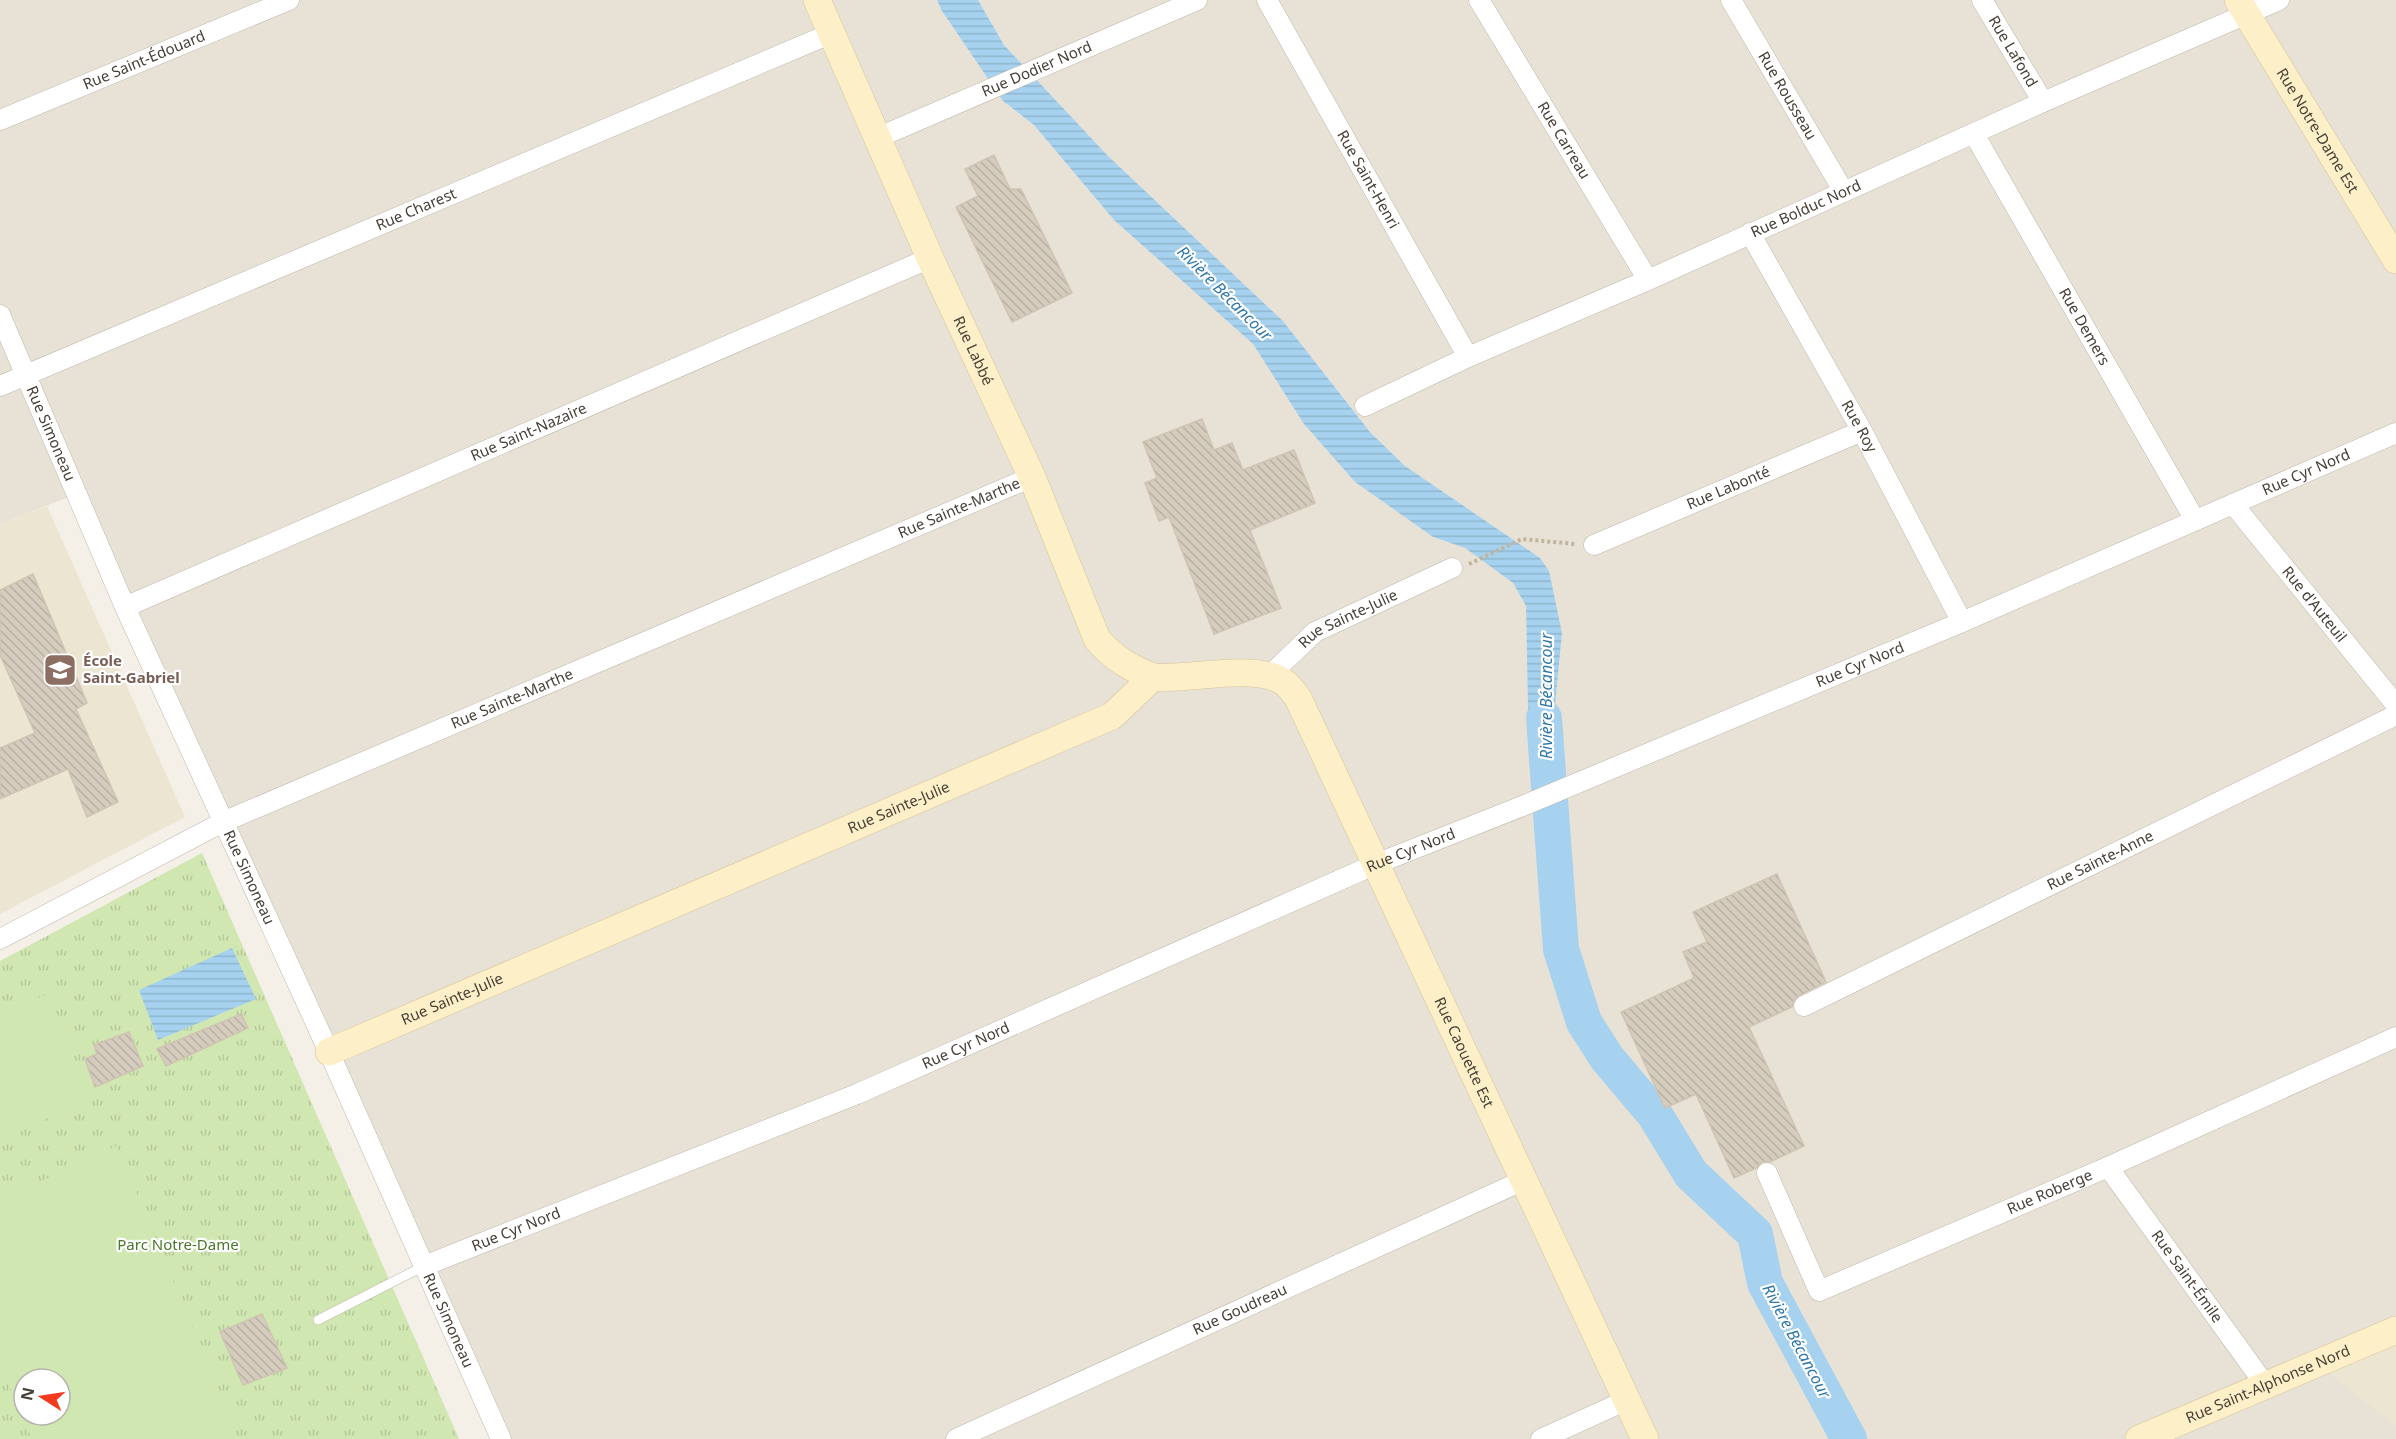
<svg xmlns="http://www.w3.org/2000/svg" width="2396" height="1439" font-family="'Noto Sans',sans-serif">
	<defs>
		<pattern id="park-tufts" width="24" height="20" patternUnits="userSpaceOnUse" patternTransform="scale(1.5)"><rect width="24" height="20" fill="#d0e7b2"/><path d="M3 7l-1-3M5 7V3M7 7l1-3M15 17l-1-3M17 17v-4M19 17l1-3" fill="none" stroke="#b4c79a"/></pattern>
		<pattern id="water-rules" width="6" height="5" patternUnits="userSpaceOnUse" patternTransform="scale(1.5)"><rect width="6" height="5" fill="#a6d2ef"/><path d="M0 2.5h6" fill="none" stroke="#90b5ce"/></pattern>
		<pattern id="building-back-hatch" width="6" height="6" patternUnits="userSpaceOnUse" patternTransform="scale(1.5)"><rect width="6" height="6" fill="#d5ccbe"/><path d="M-1 5l2 2M0 0l6 6M5-1l2 2" fill="none" stroke="#b8b0a4"/></pattern>
	</defs>
	<rect width="100%" height="100%" fill="#f4f0e8"/>
	<path fill="#e8e2d6" d="M0 0H937L942 11 1003 101 1034 125 1114 220 1253 344 1304 424 1355 482 1433 537 1465 548 1513 583 1526 606 1529 764 1549 767 1562 633 1405 466 1370 432 1283 321 1107 155 1004 45 978 0H2396V1439H496L209 815 74 495 0 524Z"/>
	<path fill="#ece5d2" d="M47 506 185 817 0 914V524Z
		M2396 1330V1426L2318 1364Z"/>
	<path fill="url(#park-tufts)" fill-rule="evenodd" d="M202 853 459 1439H0V961ZM24 1379H60V1415H24Z"/>
	<path fill="#d0e7b2" fill-rule="evenodd" d="M49 993 90 1100 0 1139V1015Z
		M117 1146 233 1425 201 1439H32L0 1365V1200ZM24 1379H60V1415H24Z"/>
	<path fill="url(#water-rules)" d="M937 0H978L1004 45 1107 155 1283 321 1370 432 1405 466 1540 558 1549 571 1562 633 1549 767 1529 764 1526 606 1513 583 1465 548 1433 537 1355 482 1304 424 1253 344 1114 220 1034 125 1003 101 942 11Z
		M232 948 256 999 158 1040 139 990Z"/>
	<g fill="none" stroke-linecap="round" stroke-linejoin="round">
		<path stroke="#a6d2ef" stroke-width="36" d="M1544 718 1561 949 1584 1022 1607 1058 1655 1115 1691 1174 1755 1234 1765 1283 1849 1439"/>
	</g>
	<path fill="url(#building-back-hatch)" stroke="#d0c3b1" stroke-width="1.5" d="M994 155 1010 189H1021L1072 293 1012 322 956 207 978 196 965 169Z
		M1202 419 1214 450 1232 443 1243 470 1294 450 1315 503 1250 530 1281 608 1214 634 1169 517 1159 521 1145 483 1157 478 1143 442Z
		M33 574 87 703 76 709 118 802 87 817 68 769 0 799V748L35 733 0 655V590Z
		M1777 874 1826 982 1798 996 1794 1000 1792 1007 1749 1027 1804 1146 1770 1162H1762L1756 1168 1734 1178 1696 1094 1665 1108 1621 1012 1694 978 1683 952 1707 942 1693 912Z
		M241 1014 248 1028 166 1066 157 1049Z
		M129 1032 143 1066 95 1087 85 1059 97 1054 94 1045Z
		M262 1314 287 1368 243 1385 220 1332Z"/>
	<g fill="none" stroke-linecap="round" stroke-linejoin="round">
		<g stroke="#bfb8ab" stroke-width="10">
			<path id="lane" d="M318 1320 424 1266"/>
		</g>
		<g stroke="#bfb8ab" stroke-width="21">
			<g id="street">
				<path id="s1" d="M1267 0 1468 357"/>
				<path id="s2" d="M1479 0 1648 280"/>
				<path id="s3" d="M1731 0 1844 192"/>
				<path id="s4" d="M1982 0 2043 102"/>
				<path id="s5" d="M0 120 289 0"/>
				<path id="s6" d="M1974 134 2195 520"/>
				<path id="s7" d="M877 138 1197 0"/>
				<path id="s8" d="M1750 233 1862 431 1962 622"/>
				<path id="s9" d="M0 315 125 607 329 1052 501 1439"/>
				<path id="s10" d="M0 386 832 33"/>
				<path id="s11" d="M1365 406 1468 357 1648 280 2043 102 2279 0"/>
				<path id="s12" d="M2233 504 2396 705"/>
				<path id="s13" d="M1594 545 1862 431"/>
				<path id="s14" d="M125 607 930 258"/>
				<path id="s15" d="M1269 676 1315 632 1452 568"/>
				<path id="s16" d="M0 939 223 822 1032 477"/>
				<path id="s17" d="M1804 1006 2396 715"/>
				<path id="s18" d="M2108 1167 2266 1386"/>
				<path id="s19" d="M1767 1173 1819 1291 2108 1167 2396 1037"/>
				<path id="s20" d="M424 1266 857 1094 1376 864 1525 805 1962 622 2396 433"/>
				<path id="s21" d="M956 1439 1524 1180"/>
				<path d="M1541 1439 1627 1400"/>
			</g>
		</g>
		<g stroke="#d3c399" stroke-width="28">
			<g id="secondary">
				<path id="s22" d="M817 0 930 258 1032 477 1097 639C1113 658 1130 668 1153 677"/>
				<path id="s23" d="M2238 0 2396 260"/>
				<path id="s24" d="M329 1052 1112 716 1153 677C1188 681 1260 661 1286 684 1291 688 1294 693 1298 698L1645 1439"/>
				<path id="s25" d="M2139 1439 2396 1330"/>
			</g>
		</g>
		<path stroke="#c1b39c" stroke-width="4" stroke-dasharray="3 3" stroke-linecap="butt" d="M1469 564 1522 539 1575 544"/>
		<use href="#lane" stroke="#fff" stroke-width="9"/>
		<use href="#street" stroke="#fff" stroke-width="20"/>
		<use href="#secondary" stroke="#fdf0c8" stroke-width="27"/>
	</g>
	<defs>
		<g id="school-square" transform="scale(1.725)"><rect x="-9" y="-9" width="18" height="18" rx="4" fill="#8d6e63" stroke="#fff"/><path d="M0-5L7-2L0 1L-7-2ZM-4 1L0 2.5L4 1V4Q0 6-4 4Z" fill="#fff"/></g>
	</defs>
	<g fill-rule="evenodd">
		<use href="#school-square" x="60" y="670"/>
	</g>
	<g text-anchor="middle" stroke-width="4.5" stroke-linejoin="round" paint-order="stroke">
		<g font-size="15" fill="#474037" stroke="#fff">
			<text dy="5" stroke="none"><textPath href="#s4" startOffset="60">Rue Lafond</textPath></text>
			<text dy="5" stroke="none"><textPath href="#s5" startOffset="156">Rue Saint-Édouard</textPath></text>
			<text dy="5" stroke="none"><textPath href="#s7" startOffset="174">Rue Dodier Nord</textPath></text>
			<text dy="5" stroke="none"><textPath href="#s3" startOffset="111">Rue Rousseau</textPath></text>
			<text dy="5" stroke="none"><textPath href="#s23" startOffset="153">Rue Notre-Dame Est</textPath></text>
			<text dy="5" stroke="none"><textPath href="#s2" startOffset="164">Rue Carreau</textPath></text>
			<text dy="5" stroke="none"><textPath href="#s1" startOffset="206">Rue Saint-Henri</textPath></text>
			<text dy="5" stroke="none"><textPath href="#s11" startOffset="483">Rue Bolduc Nord</textPath></text>
			<text dy="5" stroke="none"><textPath href="#s10" startOffset="452">Rue Charest</textPath></text>
			<text dy="5" stroke="none"><textPath href="#s6" startOffset="222">Rue Demers</textPath></text>
			<text dy="5" stroke="none"><textPath href="#s22" startOffset="384">Rue Labbé</textPath></text>
			<text dy="5" stroke="none"><textPath href="#s8" startOffset="222">Rue Roy</textPath></text>
			<text dy="5" stroke="none"><textPath href="#s14" startOffset="440">Rue Saint-Nazaire</textPath></text>
			<text dy="5" stroke="none"><textPath href="#s9" startOffset="129">Rue Simoneau</textPath></text>
			<text dy="5" stroke="none"><textPath href="#s20" startOffset="2043">Rue Cyr Nord</textPath></text>
			<text dy="5" stroke="none"><textPath href="#s13" startOffset="146">Rue Labonté</textPath></text>
			<text dy="5" stroke="none"><textPath href="#s16" startOffset="1052">Rue Sainte-Marthe</textPath></text>
			<text dy="5" stroke="none"><textPath href="#s12" startOffset="129">Rue d'Auteuil</textPath></text>
			<text dy="5" stroke="none"><textPath href="#s15" startOffset="99">Rue Sainte-Julie</textPath></text>
			<text dy="5" stroke="none"><textPath href="#s20" startOffset="1557">Rue Cyr Nord</textPath></text>
			<text dy="5" stroke="none"><textPath href="#s16" startOffset="566">Rue Sainte-Marthe</textPath></text>
			<text dy="5" stroke="none"><textPath href="#s24" startOffset="620">Rue Sainte-Julie</textPath></text>
			<text dy="5" stroke="none"><textPath href="#s20" startOffset="1071">Rue Cyr Nord</textPath></text>
			<text dy="5" stroke="none"><textPath href="#s17" startOffset="330">Rue Sainte-Anne</textPath></text>
			<text dy="5" stroke="none"><textPath href="#s9" startOffset="615">Rue Simoneau</textPath></text>
			<text dy="5" stroke="none"><textPath href="#s24" startOffset="134">Rue Sainte-Julie</textPath></text>
			<text dy="5" stroke="none"><textPath href="#s20" startOffset="585">Rue Cyr Nord</textPath></text>
			<text dy="5" stroke="none"><textPath href="#s24" startOffset="1454">Rue Caouette Est</textPath></text>
			<text dy="5" stroke="none"><textPath href="#s19" startOffset="380">Rue Roberge</textPath></text>
			<text dy="5" stroke="none"><textPath href="#s20" startOffset="99">Rue Cyr Nord</textPath></text>
			<text dy="5" stroke="none"><textPath href="#s18" startOffset="135">Rue Saint-Émile</textPath></text>
			<text dy="5" stroke="none"><textPath href="#s21" startOffset="312">Rue Goudreau</textPath></text>
			<text dy="5" stroke="none"><textPath href="#s9" startOffset="1101">Rue Simoneau</textPath></text>
			<text dy="5" stroke="none"><textPath href="#s25" startOffset="140">Rue Saint-Alphonse Nord</textPath></text>
		</g>
		<g font-size="15" font-weight="bold" fill="#785e54" stroke="#fff" text-anchor="start">
			<text x="83" y="666">École<tspan x="83" dy="17">Saint-Gabriel</tspan></text>
		</g>
		<g font-size="15" fill="#49782b" stroke="#fff">
			<text x="178" y="1250">Parc Notre-Dame</text>
		</g>
		<g font-size="16" font-style="italic" fill="#3078a9" stroke="#fff">
			<text transform="translate(1225 293) rotate(45)" y="6">Rivière Bécancour</text>
			<text transform="translate(1546 696) rotate(-90)" y="6">Rivière Bécancour</text>
			<text transform="translate(1797 1341) rotate(62)" y="6">Rivière Bécancour</text>
		</g>
	</g>
	<g transform="translate(42 1397) rotate(282)"><circle r="28" fill="#ffffff" stroke="#b5b3af" stroke-width="1.5"/>
	<path d="M0-4.5L10 22L0 15L-10 22Z" fill="#f53b1e"/>
	<text y="-9" font-size="16" font-weight="bold" text-anchor="middle" fill="#474037">N</text>
	</g>
</svg>
